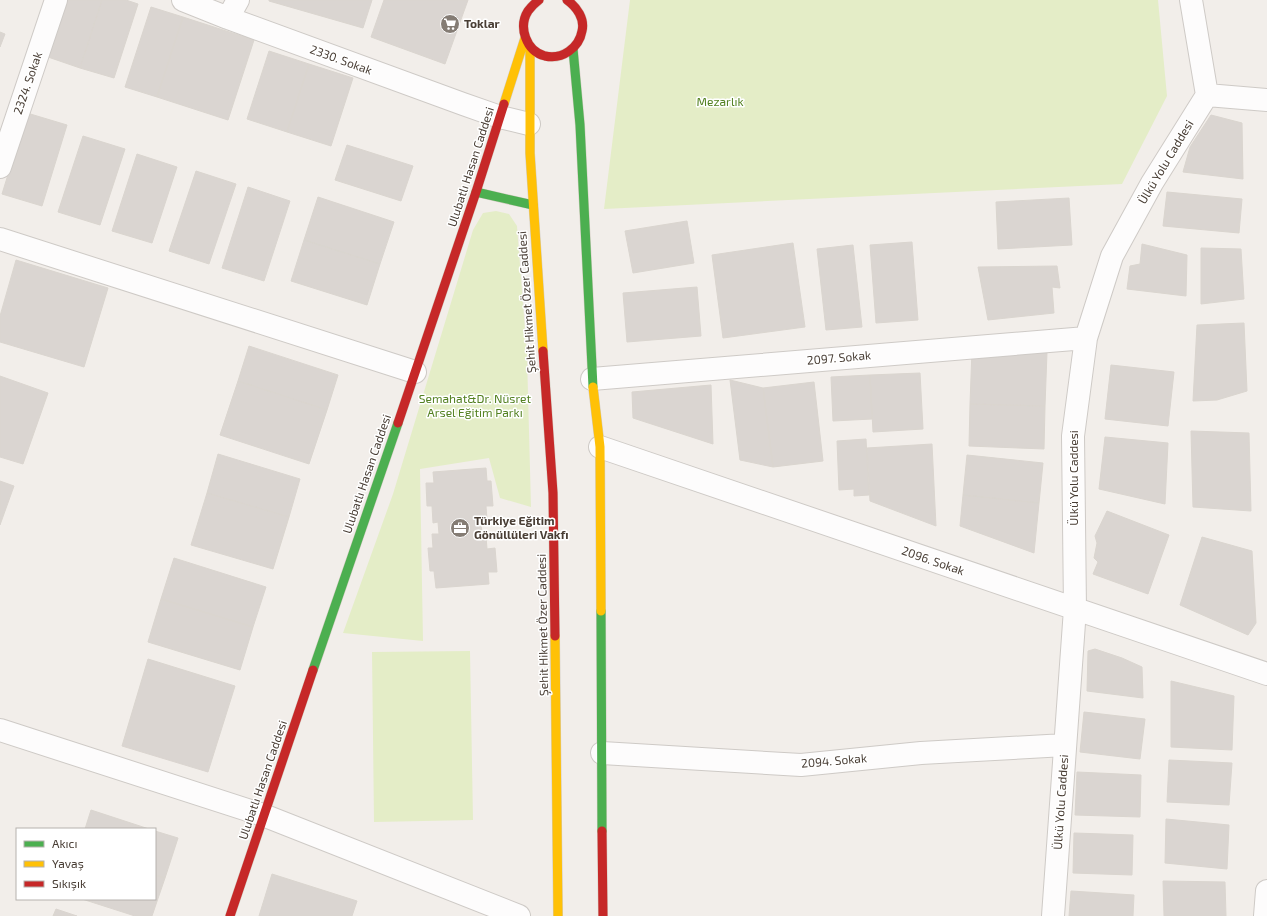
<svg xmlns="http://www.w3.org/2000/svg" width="1267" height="916" font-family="'Exo 2',sans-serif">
	<rect width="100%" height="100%" fill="#f2eeea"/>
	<path fill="#e4edc7" d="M630 0H1158L1167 96 1122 184 604 209Z
		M496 211 509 214 517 226 527 356 531 507 500 498 489 458 420 469 423 641 343 633 393 494 473 230 483 213Z
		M470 651 473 820 374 822 372 652Z"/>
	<path fill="#dad5d1" stroke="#dad5cf" d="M66 0H102L80 68 48 57Z
		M102 0H126L138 4 114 78 80 68Z
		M269 0H372L363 28 269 1Z
		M384 0H468L445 64 371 37Z
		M151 7 183 17 157 97 125 87Z
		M183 17 254 40 228 120 157 97Z
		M0 32 5 34 0 47Z
		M269 51 309 64 287 132 247 119Z
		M309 64 353 78 331 146 287 132Z
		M27 113 67 125 42 206 2 194Z
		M1211 115 1242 123 1243 179 1183 172 1190 147Z
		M83 136 125 149 100 225 58 212Z
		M347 145 413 166 401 201 335 180Z
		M137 154 177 167 152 243 112 231Z
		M196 171 236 184 209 264 169 251Z
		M248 187 290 201 264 281 222 268Z
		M1167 192 1242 199 1239 233 1163 226Z
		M318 197 394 222 380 264 304 240Z
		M1069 198 1072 245 998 249 996 202Z
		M687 221 694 263 633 273 625 231Z
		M304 240 380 264 367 305 291 281Z
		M912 242 918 320 876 323 870 245Z
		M793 243 805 327 723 338 712 255Z
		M1142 244 1187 255 1186 296 1127 289 1130 266 1140 264Z
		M853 245 862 327 826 330 817 249Z
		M1201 248 1241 249 1244 299 1201 304Z
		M16 260 108 288 84 367 0 342V316Z
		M1057 266 1060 288 1052 287 1054 313 988 320 978 267Z
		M697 287 701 336 627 342 623 293Z
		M1244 323 1247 391 1217 400 1193 401 1197 325Z
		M249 346 338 375 327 410 238 381Z
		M972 350 1047 352 1045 406 970 404Z
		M1111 365 1174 372 1168 426 1105 419Z
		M920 373 923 429 873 432 870 375Z
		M870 375 872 419 833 421 831 377Z
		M0 376 48 393 23 464 0 457Z
		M730 380 763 388 773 467 740 460Z
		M238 381 327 410 309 464 220 435Z
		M814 382 823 461 773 467 763 388Z
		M711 385 713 444 633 418 632 392Z
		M970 404 1045 406 1044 449 969 446Z
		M1191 431 1249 433 1251 511 1193 507Z
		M1105 437 1168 443 1165 504 1099 489Z
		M866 439 869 495 854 496V489L839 490 837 441Z
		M932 444 936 526 870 501 867 448Z
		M218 454 300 479 289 517 207 493Z
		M967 455 1043 463 1039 503 963 495Z
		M486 468 487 481H491L493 506H486L487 520 481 521 482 537 486 536 487 549 495 548 497 572H488L489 584 436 588 434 571H430L428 548H433L432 534H439L438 522 433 523 432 506H427L426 483H434L433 472Z
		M0 481 14 486 0 525Z
		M207 493 289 517 273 569 191 545Z
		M963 495 1039 503 1034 553 960 526Z
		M1107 511 1169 535 1148 594 1093 574 1098 562 1094 558 1097 543 1095 536Z
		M1202 537 1252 551 1256 623 1248 635 1180 605Z
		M174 558 266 587 253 627 161 599Z
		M161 599 253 627 240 670 148 642Z
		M1095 649 1122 658 1142 667 1143 698 1087 691 1088 651Z
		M148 659 235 686 208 772 122 746Z
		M1171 681 1234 696 1232 750 1171 747Z
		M1084 712 1145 719 1140 759 1080 752Z
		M1169 760 1232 763 1229 805 1167 802Z
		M1077 772 1141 775 1140 817 1075 815Z
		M91 810 149 829H85Z
		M1166 819 1229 825 1227 869 1165 863Z
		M155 831 178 838 165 878 155 875Z
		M1074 833 1133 835 1132 875 1073 873Z
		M272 874 357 901 352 916H259Z
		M155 875 165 878 152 916H135L82 899H155Z
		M1163 881 1225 882 1226 916H1164Z
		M1071 891 1134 895 1133 916H1069Z
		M56 909 77 916H53Z"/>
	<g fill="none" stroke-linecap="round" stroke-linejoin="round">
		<g stroke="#cecac6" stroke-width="24">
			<path id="street" d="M183 0 228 18 463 104 500 117 529 124
				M228 18 238 0
				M1207 95 1267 100
				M0 167 56 0
				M0 239 415 372
				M592 379 1086 338
				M600 447 1267 674
				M0 730 263 815 519 916
				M602 753 801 765 921 753 1065 745
				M1053 916 1075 609 1073 436 1086 338 1112 256 1152 183 1207 95 1191 0
				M1265 916 1267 891"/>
		</g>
		<g stroke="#d3ccc1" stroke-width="10">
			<path id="fast" d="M573 49 580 125 593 387
				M476 192 533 205
				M601 611 602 831
				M313 670 398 423"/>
		</g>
		<g stroke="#d3ccc1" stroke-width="10">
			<path id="slow" d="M530 46V153L543 351
				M504 104 525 38
				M593 387 600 447 601 611
				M555 636 558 916"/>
		</g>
		<g stroke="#d3ccc1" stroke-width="10">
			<path id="jam" d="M539 0C535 3 531 7 528 11 518 27 526 51 545 56 562 60 579 48 582 31 585 19 577 7 567 0
				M543 351 553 493 555 636
				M398 423 476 192 504 104
				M602 831 603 916
				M230 916 313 670"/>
		</g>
		<use href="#street" stroke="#fdfcfc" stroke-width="22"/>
		<use href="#fast" stroke="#4caf50" stroke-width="9"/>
		<use href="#slow" stroke="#ffc107" stroke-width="9"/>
		<use href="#jam" stroke="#c62828" stroke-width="9"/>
	</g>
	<defs>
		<g id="supermarket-disc" transform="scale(1)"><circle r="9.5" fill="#847c74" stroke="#fff"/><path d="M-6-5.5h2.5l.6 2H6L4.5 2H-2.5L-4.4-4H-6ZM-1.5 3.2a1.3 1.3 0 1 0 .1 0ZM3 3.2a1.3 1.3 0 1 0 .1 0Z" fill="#fff"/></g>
		<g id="office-disc" transform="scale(1)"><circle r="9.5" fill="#847c74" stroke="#fff"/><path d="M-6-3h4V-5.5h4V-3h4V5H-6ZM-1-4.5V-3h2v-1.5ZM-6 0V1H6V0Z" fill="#fff"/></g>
	</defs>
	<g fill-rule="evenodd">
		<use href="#supermarket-disc" x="450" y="24"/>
		<use href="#office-disc" x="460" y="528"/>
	</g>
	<g text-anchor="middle" stroke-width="3" stroke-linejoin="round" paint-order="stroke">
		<g font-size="12" font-weight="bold" fill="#493e35" stroke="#fff" text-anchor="start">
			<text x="464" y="28">Toklar</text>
			<text x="474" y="525">Türkiye Eğitim<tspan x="474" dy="14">Gönüllüleri Vakfı</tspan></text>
		</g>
		<g font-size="12" fill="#493e35" stroke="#fff">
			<text transform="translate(341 60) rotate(20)" y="4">2330. Sokak</text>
			<text transform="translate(28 83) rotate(-71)" y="4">2324. Sokak</text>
			<text transform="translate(1166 162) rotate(-59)" y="4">Ülkü Yolu Caddesi</text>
			<text transform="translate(471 167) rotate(-72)" y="4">Ulubatlı Hasan Caddesi</text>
			<text transform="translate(527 302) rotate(-94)" y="4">Şehit Hikmet Özer Caddesi</text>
			<text transform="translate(839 358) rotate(-5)" y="4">2097. Sokak</text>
			<text transform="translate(367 474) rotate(-71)" y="4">Ulubatlı Hasan Caddesi</text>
			<text transform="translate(1074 478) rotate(-90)" y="4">Ülkü Yolu Caddesi</text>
			<text transform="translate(933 561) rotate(19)" y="4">2096. Sokak</text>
			<text transform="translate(543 625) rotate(-91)" y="4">Şehit Hikmet Özer Caddesi</text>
			<text transform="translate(834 761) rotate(-5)" y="4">2094. Sokak</text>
			<text transform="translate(263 780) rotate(-71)" y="4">Ulubatlı Hasan Caddesi</text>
			<text transform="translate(1061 802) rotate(-86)" y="4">Ülkü Yolu Caddesi</text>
		</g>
		<g font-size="12" fill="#538121" stroke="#fff">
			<text x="720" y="106">Mezarlık</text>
			<text x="475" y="403">Semahat&amp;Dr. Nüsret<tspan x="475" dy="14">Arsel Eğitim Parkı</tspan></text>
		</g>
	</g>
	<rect x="16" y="828" width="140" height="72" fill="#ffffff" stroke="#b6b2ae"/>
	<rect x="24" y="841" width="20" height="6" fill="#4caf50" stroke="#b6b2ae"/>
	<text x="52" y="848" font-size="12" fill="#493e35">Akıcı</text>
	<rect x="24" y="861" width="20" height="6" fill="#ffc107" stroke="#b6b2ae"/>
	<text x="52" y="868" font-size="12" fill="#493e35">Yavaş</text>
	<rect x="24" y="881" width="20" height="6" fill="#c62828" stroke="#b6b2ae"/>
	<text x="52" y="888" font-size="12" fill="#493e35">Sıkışık</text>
</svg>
